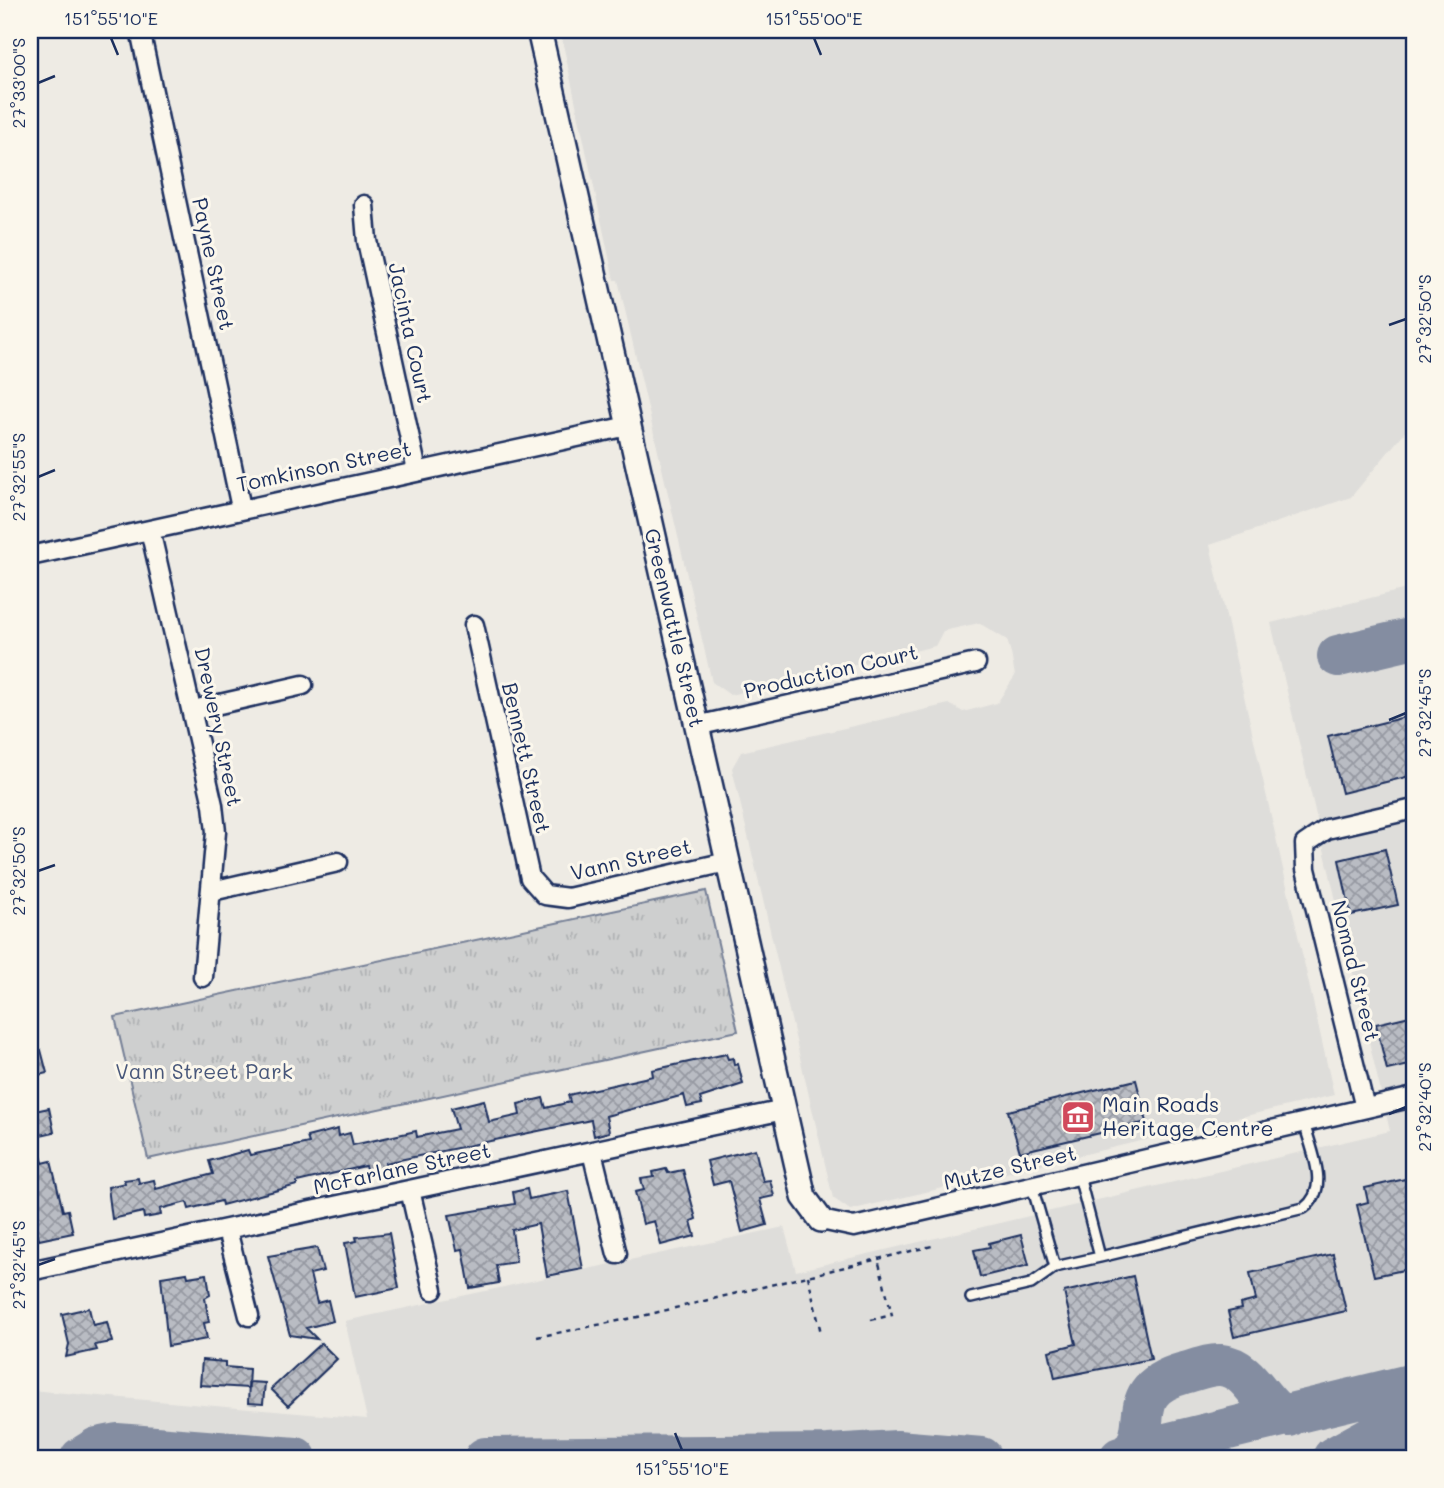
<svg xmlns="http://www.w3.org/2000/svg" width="1444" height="1488" font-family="Mali,sans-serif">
	<defs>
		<pattern id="park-tufts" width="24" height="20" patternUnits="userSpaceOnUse" patternTransform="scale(1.75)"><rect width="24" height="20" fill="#cecfcf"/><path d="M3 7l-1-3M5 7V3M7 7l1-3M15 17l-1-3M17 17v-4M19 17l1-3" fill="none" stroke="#b0b2b4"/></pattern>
		<pattern id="building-cross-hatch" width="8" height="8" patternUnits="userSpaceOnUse" patternTransform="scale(1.75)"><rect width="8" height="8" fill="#b9bcc3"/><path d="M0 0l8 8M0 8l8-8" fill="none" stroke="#9699a2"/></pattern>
	</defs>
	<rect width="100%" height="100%" fill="#eeebe4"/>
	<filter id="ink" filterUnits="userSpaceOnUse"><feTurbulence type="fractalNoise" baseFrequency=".0143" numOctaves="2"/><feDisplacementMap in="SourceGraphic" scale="14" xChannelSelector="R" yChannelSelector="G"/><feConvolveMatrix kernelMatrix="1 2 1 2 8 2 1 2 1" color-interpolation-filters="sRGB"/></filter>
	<g filter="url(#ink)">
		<path fill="#deddda" d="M560 30H1414V421L1351 497 1210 545 1334 1095 850 1210 833 1198 732 768 741 752 949 704 963 712 997 703 1015 676 1011 653 1007 640 979 623 943 631 935 646 730 695 712 682 618 280H614Z
			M1414 587V1458H30V1390L367 1419 345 1321 784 1227 796 1271 1390 1131 1271 623Z"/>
		<path fill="url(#park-tufts)" stroke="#747f96" stroke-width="2" d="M706 891 738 1031 148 1159 115 1017Z"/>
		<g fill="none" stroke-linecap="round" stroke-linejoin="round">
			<path stroke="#848da1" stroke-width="42" d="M1338 656 1414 638
				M1127 1456C1159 1429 1119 1391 1184 1373 1196 1370 1209 1364 1221 1365 1254 1368 1263 1414 1289 1416
				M81 1458 97 1448 117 1444 296 1458
				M485 1458 828 1455 897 1451 982 1458
				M1120 1458 1158 1446 1414 1384
				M1333 1458 1371 1437 1414 1404
				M1405 1458 1403 1429 1414 1406"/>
		</g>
		<path fill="url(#building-cross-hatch)" stroke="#1b2f5e" stroke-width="2" d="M1409 716 1414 737V775L1342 793 1328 736Z
			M1385 849 1398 905 1351 915 1339 860Z
			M1414 1015V1064L1387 1070 1376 1024Z
			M41 1050 47 1073 30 1077V1053Z
			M726 1054 728 1059 733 1058 734 1065 738 1064 743 1084 700 1098 702 1104 687 1107 684 1095 606 1116 609 1132 594 1136 591 1120 385 1163 386 1169 367 1174 365 1166 297 1182V1185L222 1205 221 1201 189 1209 187 1202 160 1209 161 1215 144 1218 143 1212 112 1219 108 1187 125 1183 124 1180 138 1178 139 1183 154 1180 156 1189 213 1174 209 1161 248 1150 250 1155 309 1143 307 1137 338 1129 339 1136 350 1133 353 1145 416 1131 417 1137 457 1129 451 1108 484 1100 489 1122 520 1115 518 1104 543 1098 546 1108 570 1102 568 1095 653 1076 652 1070Z
			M1136 1080 1147 1122 1020 1152 1008 1111Z
			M49 1108 54 1132 36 1136 43 1163 51 1161 63 1211 68 1210 73 1233 39 1240 38 1236 30 1237V1112Z
			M755 1149 763 1181 770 1180 774 1196 760 1199 767 1225 742 1232 729 1181 713 1185 707 1161Z
			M666 1169 668 1173 683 1170 696 1219 691 1221 695 1236 661 1245 654 1221 643 1224 635 1192 644 1190 641 1179 654 1177 653 1172Z
			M1414 1177V1268L1374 1276 1357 1205 1368 1202 1365 1188Z
			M527 1189 529 1199 568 1191 583 1269 547 1276 538 1224 512 1230 516 1262 496 1265 499 1283 470 1288 463 1249 457 1250 449 1215 515 1204 513 1192Z
			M389 1233 399 1288 355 1297 345 1243 357 1241 356 1237Z
			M1021 1235 1029 1265 980 1277 974 1250 990 1247 989 1243Z
			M317 1248 323 1271 310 1274 317 1303 328 1300 333 1321 306 1328 317 1339 290 1335 268 1256Z
			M1333 1254 1346 1311 1234 1337 1228 1312 1241 1309 1240 1304 1256 1300 1250 1273Z
			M187 1273 188 1277 207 1274 210 1295 205 1298 209 1322 204 1323 207 1339 168 1346 161 1277Z
			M1133 1276 1151 1359 1055 1378 1049 1351 1076 1344 1064 1292Z
			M89 1308 93 1325 107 1322 112 1342 95 1345 97 1350 66 1357 69 1344 62 1314Z
			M321 1343 337 1359 288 1406 271 1389Z
			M202 1360 225 1362V1367L249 1369 248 1388 200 1385Z
			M249 1382 265 1383 263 1404 248 1403Z"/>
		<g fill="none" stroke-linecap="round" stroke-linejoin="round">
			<g stroke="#1b2f5e" stroke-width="14">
				<path id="service" d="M1032 1186 1055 1267 1100 1257 1079 1176
					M1100 1257 1304 1208C1331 1188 1311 1151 1304 1122
					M971 1298 1031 1284 1055 1267"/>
			</g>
			<g stroke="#1b2f5e" stroke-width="23">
				<path id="minor" d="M140 30 241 508
					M364 205 367 241 417 471
					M150 530 213 805 216 832 203 977
					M30 556 628 426
					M474 625 530 878 545 895 568 898 727 862
					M193 710 303 685
					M696 726 976 663
					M212 891 338 862
					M1365 1108 1306 869 1305 844 1327 829 1414 809
					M592 1152 617 1254
					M410 1190 433 1290
					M821 1220 854 1227 1414 1097
					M227 1230 249 1316
					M30 1271 784 1110"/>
			</g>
			<g stroke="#1b2f5e" stroke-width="28">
				<path id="tertiary" d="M539 30 804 1197 821 1220"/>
			</g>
			<path stroke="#1b2f5e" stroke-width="2.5" stroke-dasharray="5 5" stroke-linecap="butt" d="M808 1276 821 1333
				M871 1320 892 1315 878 1259
				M537 1337 638 1317 932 1246"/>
			<use href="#service" stroke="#fbf7ec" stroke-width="9"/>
			<use href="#minor" stroke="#fbf7ec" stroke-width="18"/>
			<use href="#tertiary" stroke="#fbf7ec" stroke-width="23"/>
		</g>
	</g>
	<path fill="none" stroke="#1b2f5e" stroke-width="2.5" d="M111 38 118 55M814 38 821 55M38 83 55 76M1389 325 1406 319M38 477 55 470M1389 720 1406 713M38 871 55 865M1389 1114 1406 1107M38 1265 55 1259M675 1433 682 1450"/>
	<defs>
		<g id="museum-square" transform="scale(1.75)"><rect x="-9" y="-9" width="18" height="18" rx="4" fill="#d1495b" stroke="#fbf7ec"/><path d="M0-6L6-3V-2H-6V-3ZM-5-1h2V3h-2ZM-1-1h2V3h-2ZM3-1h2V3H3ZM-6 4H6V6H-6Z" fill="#fff"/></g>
	</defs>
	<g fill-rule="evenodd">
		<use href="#museum-square" x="1078" y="1117"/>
	</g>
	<g text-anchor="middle" stroke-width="6" stroke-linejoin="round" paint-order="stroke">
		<g font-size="21" fill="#1b2f5e" stroke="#fbf7ec">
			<text transform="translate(213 264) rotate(78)" y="7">Payne Street</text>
			<text transform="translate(410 333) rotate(78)" y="7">Jacinta Court</text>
			<text transform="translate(324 467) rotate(-12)" y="7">Tomkinson Street</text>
			<text transform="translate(674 628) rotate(77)" y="7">Greenwattle Street</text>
			<text transform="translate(831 672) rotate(-13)" y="7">Production Court</text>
			<text transform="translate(218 727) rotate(78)" y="7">Drewery Street</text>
			<text transform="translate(526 758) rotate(77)" y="7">Bennett Street</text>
			<text transform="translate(631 860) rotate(-13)" y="7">Vann Street</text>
			<text transform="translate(1355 971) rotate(76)" y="7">Nomad Street</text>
			<text transform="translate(1010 1168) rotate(-13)" y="7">Mutze Street</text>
			<text transform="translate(402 1169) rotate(-12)" y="7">McFarlane Street</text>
		</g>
		<g font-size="21" fill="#48577a" stroke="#fbf7ec">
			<text x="204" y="1079">Vann Street Park</text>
		</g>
		<g font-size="21" fill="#1b2f5e" stroke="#fbf7ec" text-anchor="start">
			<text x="1102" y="1112">Main Roads<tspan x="1102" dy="24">Heritage Centre</tspan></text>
		</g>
	</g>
	<rect width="1444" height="1488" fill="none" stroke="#fbf7ec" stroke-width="77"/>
	<rect x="38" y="38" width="1368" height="1412" fill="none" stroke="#1b2f5e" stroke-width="2.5"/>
	<g font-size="18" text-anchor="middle" fill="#1b2f5e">
		<text x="111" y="25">151°55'10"E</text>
		<text x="814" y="25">151°55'00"E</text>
		<text transform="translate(19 83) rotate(-90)" y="6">27°33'00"S</text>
		<text transform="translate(1425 319) rotate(-90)" y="6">27°32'50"S</text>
		<text transform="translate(19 477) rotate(-90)" y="6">27°32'55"S</text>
		<text transform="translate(1425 713) rotate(-90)" y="6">27°32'45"S</text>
		<text transform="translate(19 871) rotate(-90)" y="6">27°32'50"S</text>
		<text transform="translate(1425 1107) rotate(-90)" y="6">27°32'40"S</text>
		<text transform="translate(19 1265) rotate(-90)" y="6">27°32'45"S</text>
		<text x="682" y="1475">151°55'10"E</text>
	</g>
</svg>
